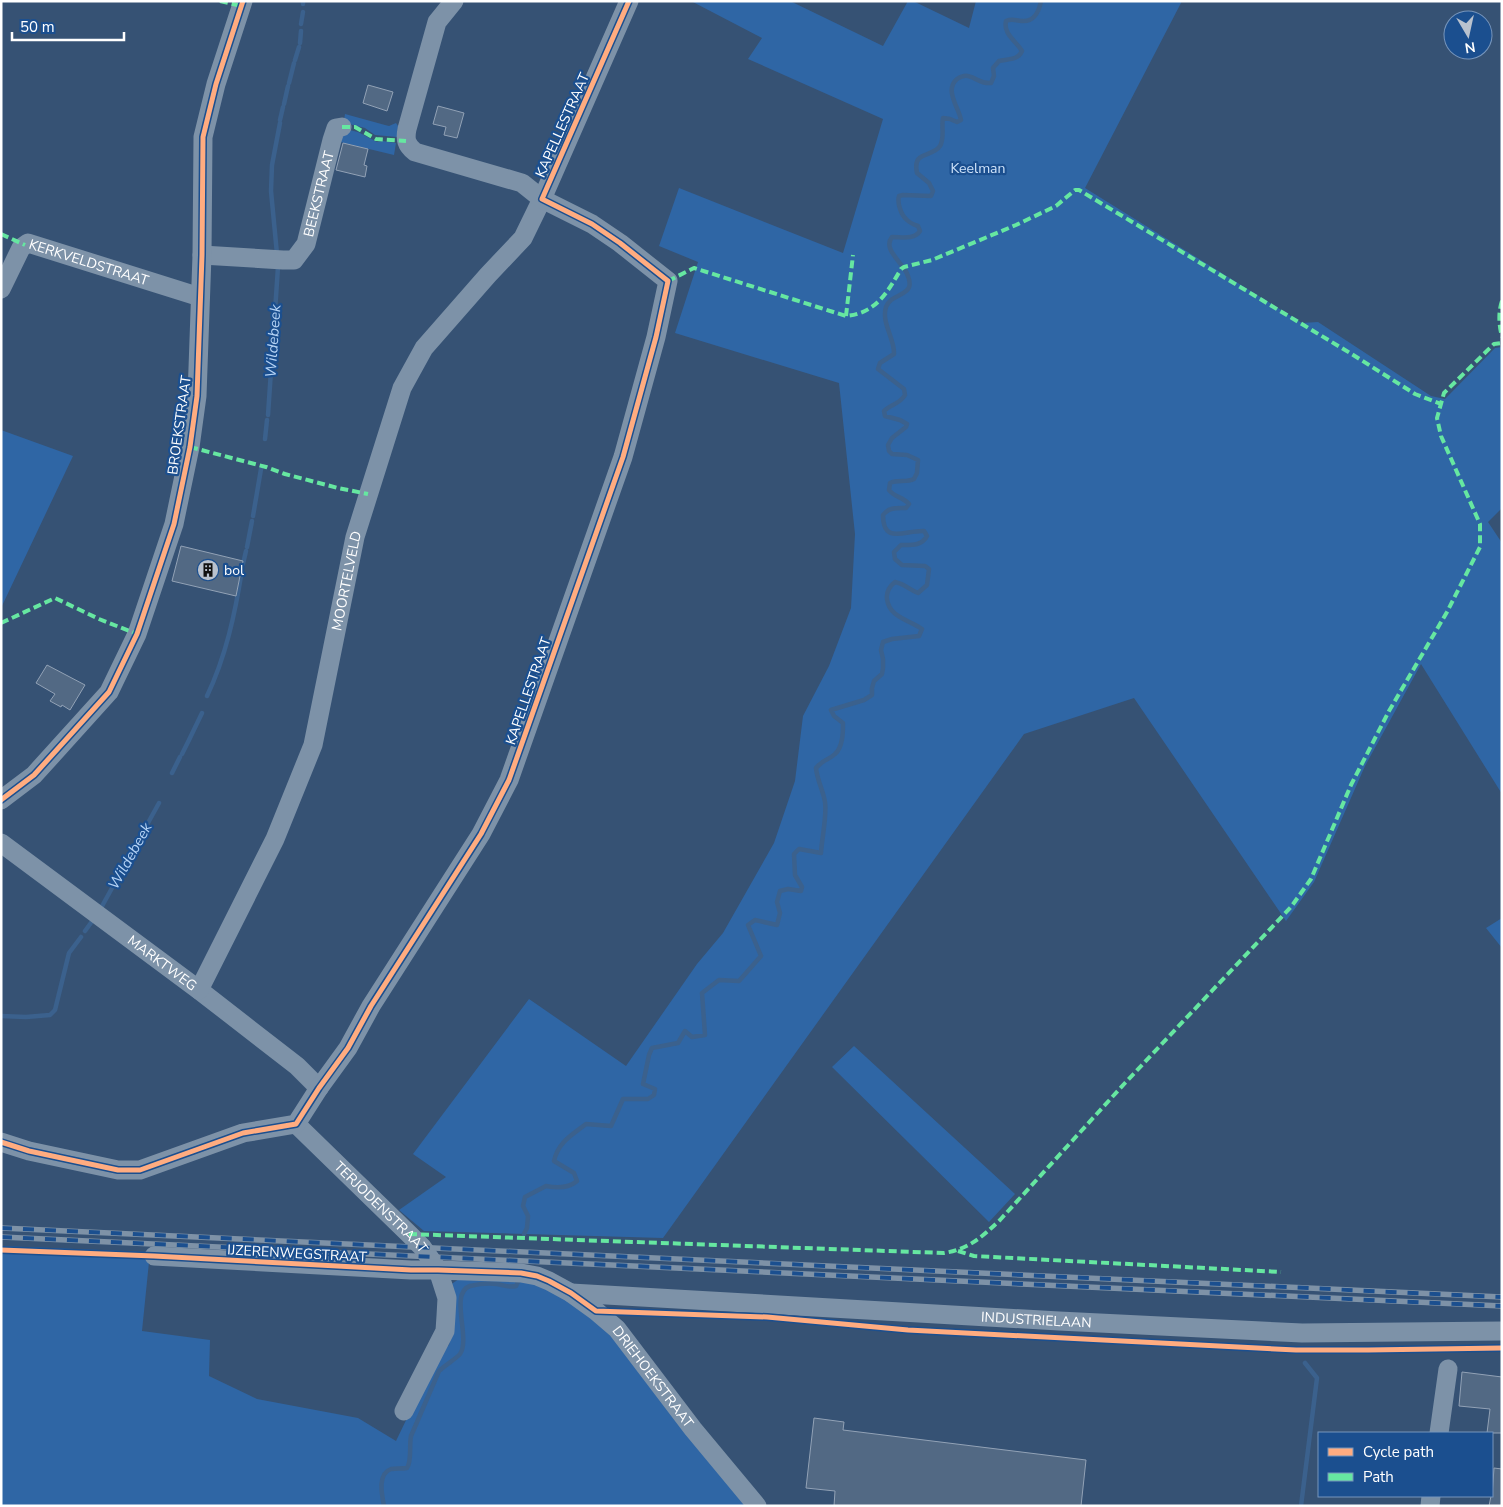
<svg xmlns="http://www.w3.org/2000/svg" width="1503" height="1507" font-family="'Nunito Sans',sans-serif">
	<rect width="100%" height="100%" fill="#365274"/>
	<path fill="#2f66a5" d="M691 1H790L883 46 908 1H913L969 28 976 1H1182L1085 188 1302 323 1318 322 1431 396 1445 399 1495 348 1502 347V508L1488 522 1502 543V794L1421 664 1365 766 1314 882 1286 921 1134 698 1024 734 663 1238 424 1231 399 1210 446 1177 413 1154 529 999 626 1066 697 964 723 933 774 843 795 781 803 716 829 666 851 608 855 534 839 383 675 333 698 262 659 246 679 188 843 253 883 119 748 59 762 38Z
		M345 114 385 125 389 126 396 123 398 126 397 137 375 135 365 128 349 124 344 120Z
		M345 129 358 132 377 142 383 141 396 143 394 155 340 142Z
		M1 430 73 456 1 608Z
		M1502 918V948L1486 928Z
		M854 1046 1015 1194 989 1222 832 1067Z
		M1 1246 150 1252 142 1331 210 1340 209 1376 257 1399 358 1418 396 1441 439 1352 449 1345 453 1323 450 1285 462 1277 530 1280 580 1305 607 1329 747 1506H1Z"/>
	<g fill="none" stroke-linecap="round" stroke-linejoin="round">
		<path stroke="#3b618d" stroke-width="4.5" d="M303 4V1
			M301 24 303 12
			M300 43 301 31
			M295 60 299 47
			M289 83 294 63
			M284 104 288 86
			M280 120 283 107
			M277 254 271 191 272 165 280 123
			M902 266C896 257 884 247 892 237 902 237 914 240 920 231L918 226C915 225 910 223 907 220 901 215 897 203 899 196L903 195 931 196 933 191 929 183 917 173C912 150 932 158 940 146 945 138 941 126 943 118L950 119 957 122 961 120C959 108 944 90 957 79 960 77 964 75 968 76 978 78 979 84 991 83L994 76 993 68 999 61C1009 59 1018 60 1022 51 1016 41 1003 34 1006 21 1013 18 1016 21 1022 21 1035 22 1039 11 1041 1
			M268 415 278 267
			M265 439 267 420
			M253 516 261 469
			M247 547 252 521
			M243 564 246 551
			M207 696C226 656 235 614 242 570
			M182 754 189 740 202 713
			M172 773 180 757
			M101 908 159 803
			M85 931 93 920
			M1 1016 26 1017 50 1015 55 1010 69 953 81 937
			M524 1234 527 1228 528 1216 523 1206 525 1197 546 1186C556 1188 569 1188 577 1181L574 1173 554 1161C558 1142 572 1135 586 1124L611 1126 623 1099H648L654 1095 655 1089 643 1084 649 1055 652 1048 678 1043 685 1031 692 1037 705 1035 702 993 719 980 739 981 761 956 748 925 755 920 777 925 780 913 777 902 780 891 788 889 801 891 802 887 795 875 794 854 799 849 821 853C822 836 827 817 825 802 823 790 817 780 816 768 823 759 829 760 835 754 843 747 843 732 843 723L834 716 831 710 864 700 872 695V688L874 681 882 674 883 668V659L881 650 883 642 892 639 919 636 922 629C909 620 889 617 887 599 886 591 890 586 895 582 905 584 910 590 918 593L927 585 929 569 925 566 902 565 895 559 894 552 901 545C911 545 922 546 927 536L924 531C905 530 883 545 883 515 889 507 897 508 906 508L909 504C903 497 894 497 889 490L890 483C898 479 906 483 914 479L917 473 918 460 907 455 892 454 889 451 888 445 892 438 906 427 907 424 900 420 885 416 884 411C891 404 900 404 905 395L904 389 878 369 880 363 894 354C895 339 881 323 886 307 892 290 922 299 904 268
			M384 1506C382 1495 377 1474 391 1469 396 1468 401 1469 407 1468 412 1461 409 1446 411 1436L439 1371C444 1366 457 1358 460 1354 471 1338 449 1293 470 1286 478 1284 490 1283 497 1284 504 1285 508 1288 516 1286L519 1280
			M1301 1506 1317 1378 1305 1363"/>
	</g>
	<path fill="#526984" stroke="#92a2b6" d="M368 85 393 92 387 111 363 103Z
		M438 106 464 113 457 138 444 135 446 127 433 124Z
		M343 143 368 149 364 165 367 166 365 177 336 170Z
		M181 546 243 561 236 596 172 581Z
		M47 665 85 685 70 710 62 705 61 707 50 701 55 694 36 683Z
		M1462 1372 1502 1377V1433H1487L1490 1409 1459 1406Z
		M814 1418 844 1422 843 1430 1086 1460 1081 1506H834L835 1491 806 1488Z
		M1494 1468 1502 1469V1506H1489L1491 1496H1492Z"/>
	<g fill="none" stroke-linecap="round" stroke-linejoin="round">
		<g stroke="#7d92a8" stroke-width="19">
			<path id="s1" d="M202 255 283 260H294L306 244 332 140 336 128 342 127"/>
			<path id="s2" d="M1 289 21 248 28 243 200 297"/>
			<path d="M1 800 34 775 109 692 137 634 174 524 190 447 197 396 202 255 203 137 216 84 243 1"/>
			<path id="s3" d="M1 843 199 990 297 1066 319 1088"/>
			<path id="s4" d="M199 990 275 839 313 745 355 537 402 388 424 348 488 275 523 238 542 199 629 1"/>
			<path id="s5" d="M296 1124 409 1234 422 1247 438 1270 447 1298 446 1316 445 1331 404 1411"/>
			<path d="M1 1142 29 1151 118 1170H140L243 1133 296 1124 319 1088 348 1048 371 1006 481 834 509 780 623 457 656 337 668 281 620 243 592 224 542 199 522 183 415 152C406 145 405 139 407 129L437 22 454 1"/>
			<path id="s6" d="M154 1256 411 1270H438L521 1273 537 1276 549 1281 571 1293 596 1311 617 1329 693 1429 757 1506"/>
			<path id="s7" d="M571 1293 1059 1321 1302 1333 1502 1331"/>
			<path d="M1439 1433 1448 1369"/>
			<path d="M1430 1506 1431 1496"/>
		</g>
		<g stroke="#7e92a7" stroke-width="5.5">
			<path id="rail" d="M1 1228 1502 1297
				M1 1237 1502 1306"/>
		</g>
		<use href="#rail" stroke="#1b4f8f" stroke-width="4" stroke-dasharray="11" stroke-linecap="butt"/>
		<path stroke="#66e7a1" stroke-width="4" stroke-dasharray="8 4" stroke-linecap="butt" d="M220 1 241 6
			M342 127H355L376 139 406 141
			M1 234 25 245
			M668 281 694 268 846 316C876 313 887 293 901 269L904 267 932 260 1016 225 1056 206 1075 190H1079L1350 353 1415 394 1441 404
			M1502 301C1498 313 1499 325 1502 337
			M846 316 853 255
			M190 447 266 467 285 474 338 488 368 494
			M1 623 55 598 99 619 137 634
			M409 1234 944 1253C969 1249 982 1237 1000 1220L1125 1083 1291 907 1311 879 1351 785 1389 711 1447 612 1480 547V524L1441 436 1437 418 1444 393 1494 344 1502 343
			M958 1251 974 1256 1281 1272"/>
		<g stroke="#1b4f8f" stroke-width="8">
			<path id="cycleway" d="M1 800 34 775 109 692 137 634 174 524 190 447 197 396 202 255 203 137 216 84 243 1
				M1 1142 29 1151 118 1170H140L243 1133 296 1124 319 1088 348 1048 371 1006 481 834 509 780 623 457 656 337 668 281 620 243 592 224 542 199 629 1
				M1 1250 154 1256 411 1270H438L521 1273 537 1276 549 1281 571 1293 596 1311 767 1317 908 1330 1296 1350H1368L1502 1348"/>
		</g>
		<use href="#cycleway" stroke="#ffac80" stroke-width="5"/>
	</g>
	<defs>
		<g id="building-disc" transform="scale(1.125)"><circle r="9.5" fill="#b9c2ce" stroke="#1b4f8f"/><path d="M-4-6H4V6H1V3H-1V6H-4ZM-2.5-4.3h1.7v1.8h-1.7ZM.8-4.3h1.7v1.8H.8ZM-2.5-1h1.7V.8h-1.7ZM.8-1h1.7V.8H.8Z" fill="#111"/></g>
	</defs>
	<g fill-rule="evenodd">
		<use href="#building-disc" x="208" y="570"/>
	</g>
	<g text-anchor="middle" stroke-width="4.5" stroke-linejoin="round" paint-order="stroke">
		<g font-size="14" fill="#fff" stroke="#1b4f8f">
			<text transform="translate(562 125) rotate(-66)" y="5">KAPELLESTRAAT</text>
			<text dy="5" stroke="none"><textPath href="#s1" startOffset="164">BEEKSTRAAT</textPath></text>
			<text dy="5" stroke="none"><textPath href="#s2" startOffset="118">KERKVELDSTRAAT</textPath></text>
			<text transform="translate(179 425) rotate(-82)" y="5">BROEKSTRAAT</text>
			<text dy="5" stroke="none"><textPath href="#s4" startOffset="438">MOORTELVELD</textPath></text>
			<text transform="translate(528 691) rotate(-71)" y="5">KAPELLESTRAAT</text>
			<text dy="5" stroke="none"><textPath href="#s3" startOffset="201">MARKTWEG</textPath></text>
			<text dy="5" stroke="none"><textPath href="#s5" startOffset="119">TERJODENSTRAAT</textPath></text>
			<text transform="translate(297 1253) rotate(3)" y="5">IJZERENWEGSTRAAT</text>
			<text dy="5" stroke="none"><textPath href="#s7" startOffset="466">INDUSTRIELAAN</textPath></text>
			<text dy="5" stroke="none"><textPath href="#s6" startOffset="540">DRIEHOEKSTRAAT</textPath></text>
		</g>
		<g font-size="14" fill="#cfe3fa" stroke="#1b4f8f">
			<text x="978" y="173">Keelman</text>
		</g>
		<g font-size="14" fill="#fff" stroke="#1b4f8f" text-anchor="start">
			<text x="224" y="575">bol</text>
		</g>
		<g font-size="15" font-style="italic" fill="#b5d3f5" stroke="#1b4f8f">
			<text transform="translate(273 341) rotate(-86)" y="5">Wildebeek</text>
			<text transform="translate(130 856) rotate(-61)" y="5">Wildebeek</text>
		</g>
	</g>
	<rect width="1503" height="1507" fill="none" stroke="#ffffff" stroke-width="5"/>
	<rect x="1318" y="1432" width="175" height="65" fill="#1b4f8f" stroke="#7695bc"/>
	<rect x="1328" y="1448" width="25" height="8" fill="#ffac80" stroke="#7695bc"/>
	<text x="1363" y="1457" font-size="15" fill="#ffffff">Cycle path</text>
	<rect x="1328" y="1473" width="25" height="8" fill="#66e7a1" stroke="#7695bc"/>
	<text x="1363" y="1482" font-size="15" fill="#ffffff">Path</text>
	<g transform="translate(1468 35) rotate(171)"><circle r="24" fill="#1b4f8f" stroke="#7695bc"/>
	<path d="M0-4L9 19L0 12L-9 19Z" fill="#b9c2ce"/>
	<text y="-8" font-size="14" font-weight="bold" text-anchor="middle" fill="#ffffff">N</text>
	</g>
	<path d="M12 32v8h112v-8" fill="none" stroke="#ffffff" stroke-width="2.5"/>
	<text x="20" y="32" font-size="15" fill="#ffffff" stroke="#1b4f8f" stroke-width="4" paint-order="stroke">50 m</text>
</svg>
